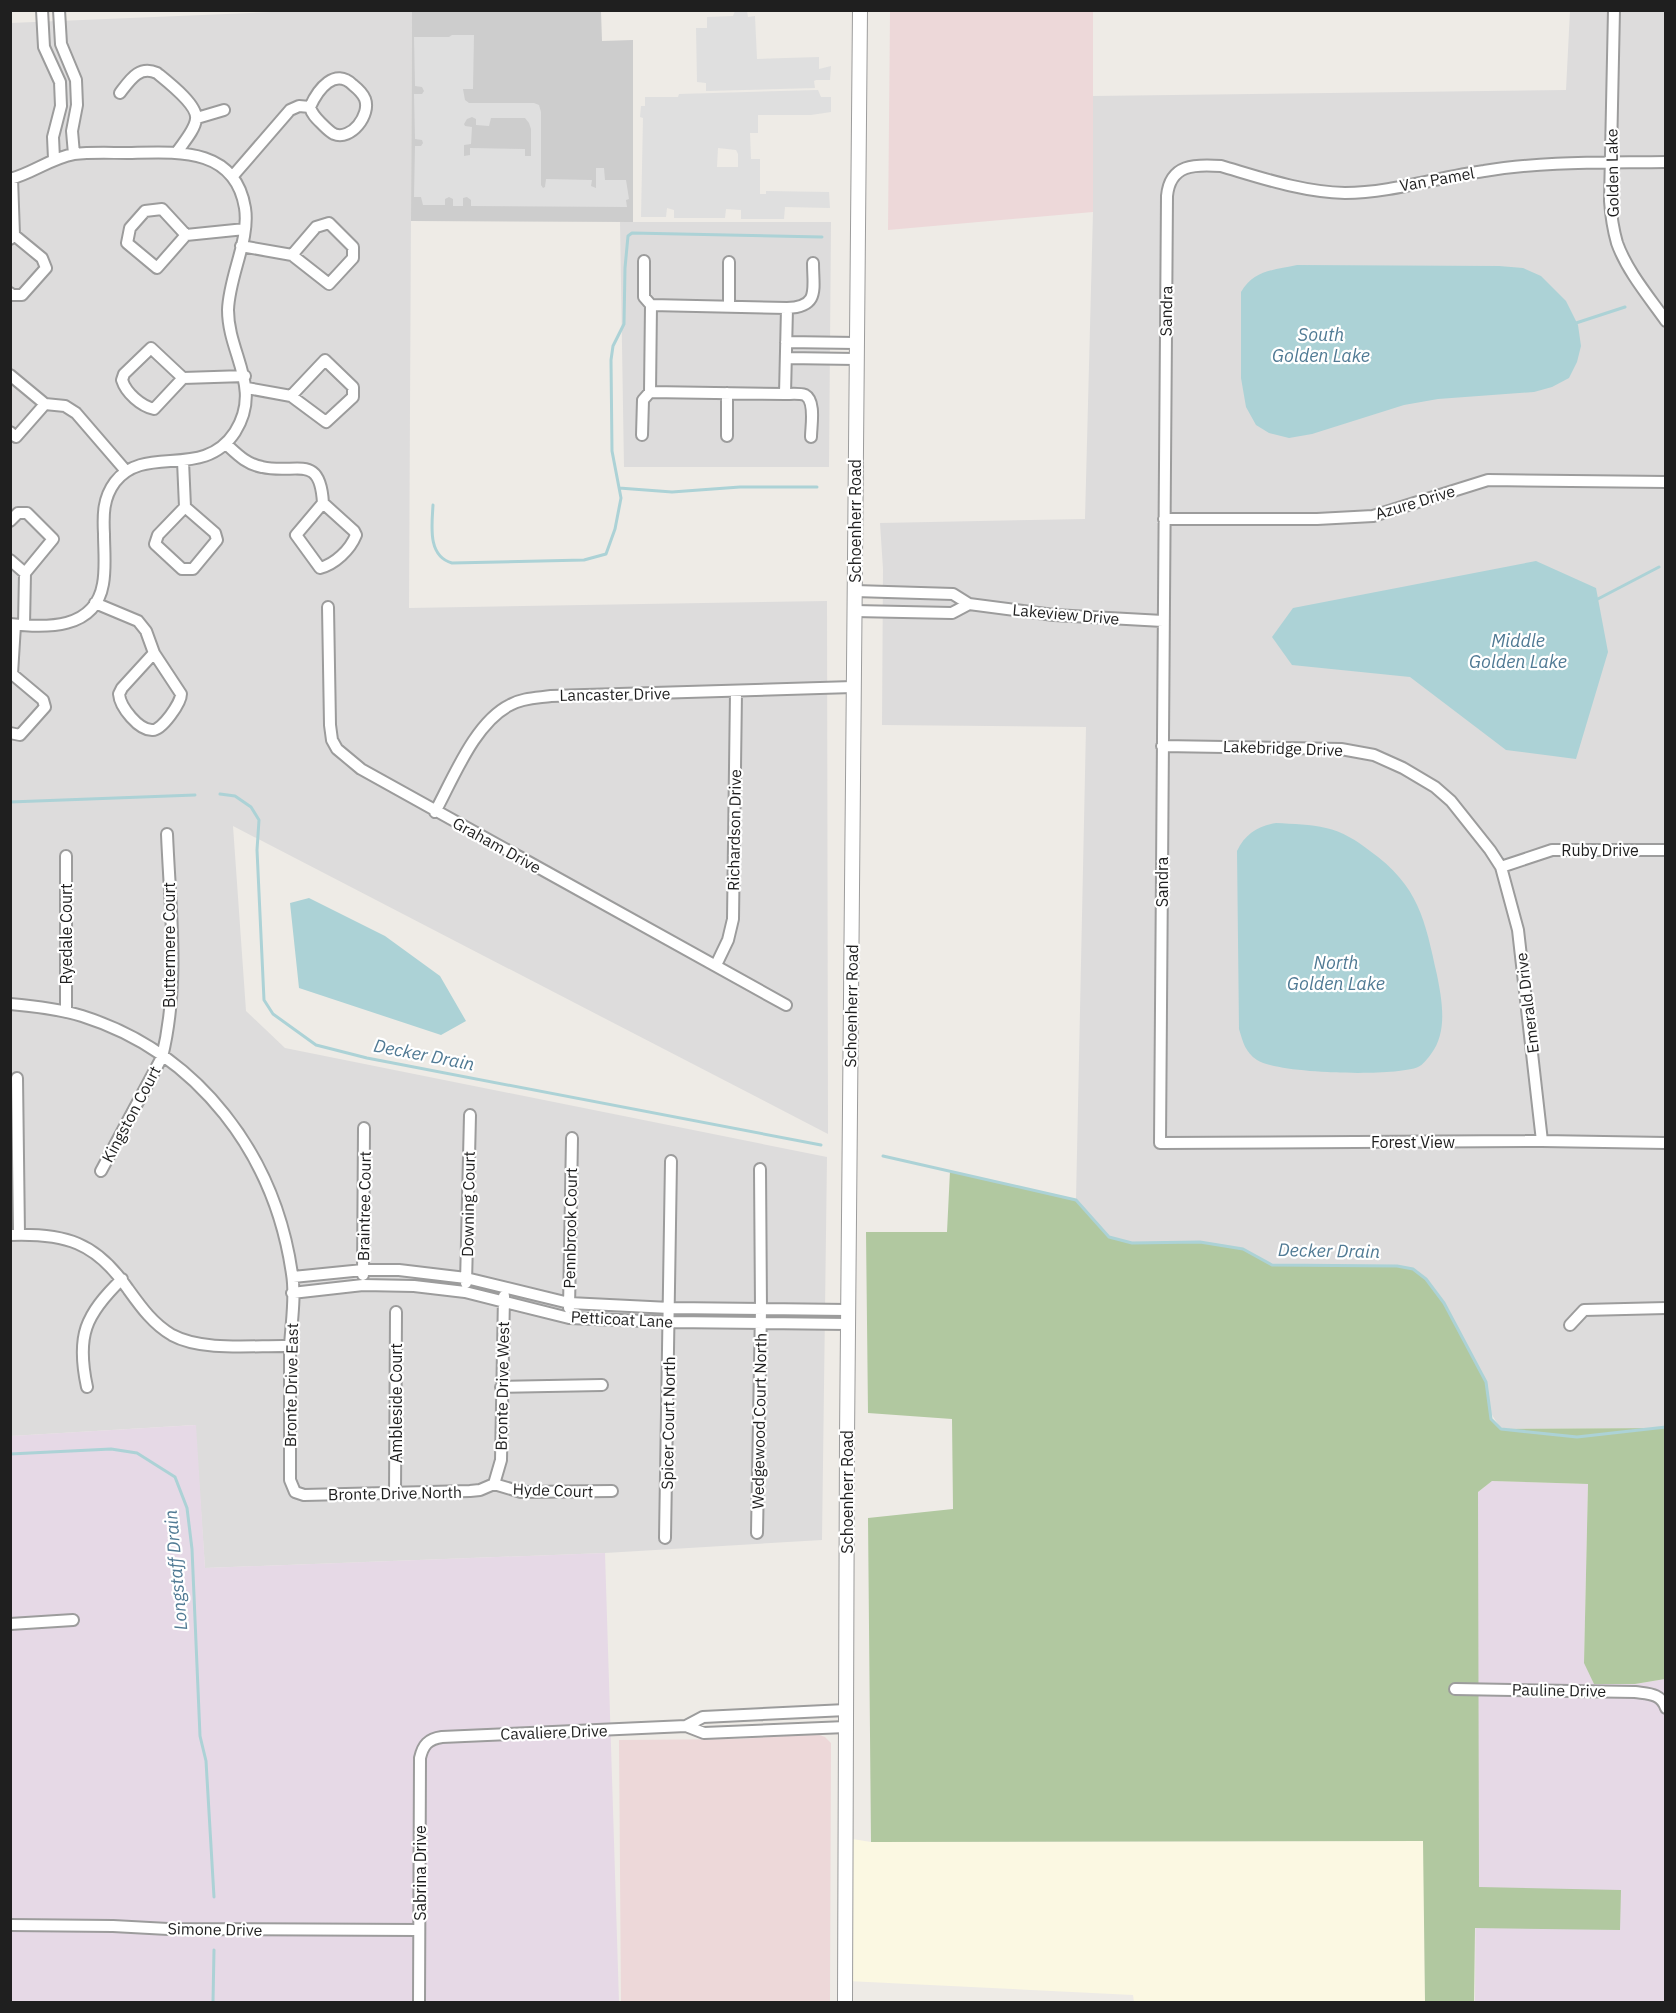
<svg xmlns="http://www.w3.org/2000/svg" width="1676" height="2013" font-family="'IBM Plex Sans',sans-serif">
	<rect width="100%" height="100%" fill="#eeebe6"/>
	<path fill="#dddcdc" d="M295 11H412L409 608 827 601 828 1134 233 826 246 1011 285 1048 827 1157 822 1540 605 1553 205 1568 195 1425 11 1436 10 23Z
		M1570 11H1665V1428L1501 1429 1397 1266 1272 1265 1243 1249 1200 1242 1132 1243 1109 1237 1076 1200 1086 727 882 725 883 569 880 523 1085 519 1093 212V96L1566 90Z
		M620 222H831L829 467H624Z"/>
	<path fill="#edd8d9" d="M890 11H1093V212L888 230Z
		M817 1734 825 1737 831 1743 830 2002H621L619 1740 739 1739Z"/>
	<path fill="#e6d9e6" d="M196 1425 205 1568 605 1553 619 2002H11V1436Z
		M1492 1481 1588 1484 1584 1663 1635 1684 1665 1679V2002H1475L1478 1492Z"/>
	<path fill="#fbf8e2" d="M846 1838 871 1842 1424 1841 1425 2002H1134L1133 1995 847 1981Z"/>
	<path fill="#cdcdcd" d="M412 11H601L602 41 633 40V222L411 221Z"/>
	<path fill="#b1c8a0" d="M950 1171 1076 1200 1109 1237 1132 1243 1200 1242 1243 1249 1272 1265 1397 1266 1413 1269 1426 1279 1444 1303 1486 1382 1491 1419 1501 1429 1665 1428V1679L1635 1684H1594L1584 1663 1588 1484 1492 1481 1478 1492 1479 1887 1621 1890 1620 1930 1475 1928 1474 2002H1425L1423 1841 871 1842 868 1518 953 1509 952 1419 868 1413 866 1232H947Z"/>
	<path fill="#dfdfdf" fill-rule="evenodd" d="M735 11H747L748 17 755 16 757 59 819 57V69L831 66 830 80H816L814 81 815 88 706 91V83L697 82 696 28H707V17L733 16Z
		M452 35H474L473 89H463L465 100 469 103H534L539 105 541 112V185L543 188 545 187 546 179 592 180 591 186 596 188V168H604L605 180H626L629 199 626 200 627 207 471 206V200L467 197 463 198V206H453V199L449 197 445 199V205H423L421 197H414L415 146H421L423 143 422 140 415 139 414 94H422L424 91 422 87 415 86 414 37H449ZM472 117 476 119V125L489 126 491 118H525L529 123 531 129V156H525V149L470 148V155L464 156V145L471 144 472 127 465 126 464 124 467 119Z
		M818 90 821 97H831V112L811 115H758V133H750L751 159H760V194H766V191L829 192 830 208 785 207 784 219H741V210L726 209 725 218H674V210L667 208 666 217H641L643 118 640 117 641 106H645V97H678L679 94ZM718 148 736 150 738 154V167H717Z"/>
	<path fill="#acd2d6" d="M1297 265 1499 266 1523 268 1541 276 1566 301 1578 325 1581 346 1577 362 1569 378 1552 387 1534 392 1438 399 1404 405 1312 434 1289 438 1269 433 1256 425 1246 407 1241 378V292C1254 270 1274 270 1297 265Z
		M1536 561 1596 588 1608 652 1576 759 1506 750 1410 677 1292 665 1272 637 1293 608Z
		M1276 823C1293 824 1311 824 1326 828 1342 831 1357 841 1370 851 1419 886 1425 920 1437 975 1442 1000 1448 1032 1431 1054 1428 1058 1423 1065 1418 1067 1395 1077 1278 1074 1257 1060 1245 1052 1243 1042 1239 1029L1237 851C1245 834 1258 826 1276 823Z
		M309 898 385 936 440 976 466 1021 441 1035 299 988 290 903Z"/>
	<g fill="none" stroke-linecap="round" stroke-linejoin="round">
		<path stroke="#acd2d6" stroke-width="3" d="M1576 323 1625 307
			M619 488 672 492 740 487H817
			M433 505C432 525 427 556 452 563L584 560 606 554 615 529 621 498 612 451 611 360 613 346 624 324 625 268 628 236 632 233 822 237
			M1594 601 1659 567
			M220 794 235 796 251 807 259 820 257 850 264 1000 273 1014 316 1045 367 1058 821 1145
			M10 802 195 795
			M883 1156 1076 1200 1109 1237 1132 1243 1200 1242 1243 1249 1272 1265 1397 1266 1413 1269 1426 1279 1444 1303 1486 1382 1491 1419 1501 1429 1577 1437 1666 1427
			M10 1454 111 1449 137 1453 175 1477 187 1508 192 1549 200 1736 206 1761 214 1897
			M213 2002 214 1950"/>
		<g stroke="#9c9c9c" stroke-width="14">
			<path id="minor" d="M42 10 44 47 60 82 61 106 53 137 54 159
				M59 10 61 44 76 80 77 105 72 131 74 154
				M1614 10 1610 201C1611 215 1613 229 1617 243 1627 271 1649 297 1666 321
				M120 93C130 80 139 65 157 73 168 82 198 105 196 119 195 130 183 143 177 152
				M197 118 224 110
				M1666 162C1605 163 1544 161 1484 171 1439 177 1390 193 1345 193 1302 192 1262 178 1221 166 1195 164 1170 164 1167 196L1160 1143 1542 1141 1666 1143
				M232 177 290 110 299 106 310 107C312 115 317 119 323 125 326 128 330 132 334 134 351 141 371 115 365 99 363 94 358 89 353 85 335 67 318 89 310 107
				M10 179C33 173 51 158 74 154 91 152 110 153 128 153 175 152 235 146 245 208 250 240 229 276 228 310 228 354 263 388 235 432 203 481 145 443 115 482 103 498 103 515 104 534 104 550 106 568 103 584 95 630 46 628 10 624
				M186 235 162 209 145 211 130 228 127 243 157 268 186 235 245 229
				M10 239 14 235 12 178
				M241 246 292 255 329 284 353 258V247L329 223 316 227 292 255
				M644 261V297L651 305
				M10 293 12 295H22L46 268 42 258 14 235
				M651 305 787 308 785 394 650 392Z
				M729 307V262
				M787 308C820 307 813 289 813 263
				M786 342 856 343
				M786 358 856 359
				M10 375 45 404 65 406 76 413 126 471
				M183 378 151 348 124 374 122 380C126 393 141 406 154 409L183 378 245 376
				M247 388 291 396 326 422 353 397V387L325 360 291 396
				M727 393V436
				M785 394C791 394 799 393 805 395 816 401 811 426 811 437
				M10 432 16 437 45 404
				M642 435 643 400 650 392
				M226 444C237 454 246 464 262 467 296 475 320 452 323 503L296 535 320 568C335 564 350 550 356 535L354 531 323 503
				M183 461 185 507 158 535 155 544 182 569H193L217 540 215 533 185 507
				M1164 519H1317L1373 516 1488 480 1666 482
				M10 521 18 513H27L53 539 25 573 24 625
				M10 560 25 573
				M95 603 138 621 146 631 154 653 122 688 119 694C120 707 139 731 153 730 162 730 181 703 181 694L154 653
				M969 604 1054 615 1163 621
				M328 607 330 725 332 740 337 749 361 769 786 1005
				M854 611 952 613 969 604 953 594 855 591
				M10 675 12 674 15 625
				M10 733 20 735 45 707 43 700 12 674
				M1162 746 1341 749 1374 755 1403 768 1435 787 1451 801 1490 850 1501 867 1518 930 1542 1141
				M435 812C453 779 475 722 510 705 522 698 537 698 551 696L853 687
				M66 856V1012
				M1501 867 1552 850H1666
				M716 965 728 940 733 919 736 692
				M10 1004C34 1006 59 1009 82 1016 199 1053 275 1155 292 1274 296 1298 291 1324 290 1347 290 1391 290 1436 290 1480L295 1492 304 1495 470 1491 480 1490 494 1484
				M17 1078 19 1235
				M101 1171 162 1057C180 984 170 908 167 834
				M10 1235C65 1233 96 1242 128 1289 141 1307 153 1324 172 1335 203 1352 256 1345 290 1346
				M363 1275 364 1128
				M293 1277 363 1270H399L466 1278 569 1303 670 1308 848 1310
				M466 1283 470 1115
				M292 1293 363 1285 414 1286 465 1292 569 1318 670 1322 848 1324
				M569 1308 572 1138
				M1570 1325 1584 1310 1666 1308
				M87 1387C76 1336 85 1315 122 1279
				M501 1387 602 1385
				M494 1484 501 1460 504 1296
				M494 1484 521 1492 612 1491
				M395 1494 396 1312
				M757 1533 761 1309 760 1169
				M665 1538 671 1161
				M10 1624 73 1620
				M1455 1689 1635 1692C1648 1694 1661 1693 1666 1708
				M686 1726 703 1717 846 1710
				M10 1925 113 1926 168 1929 419 1930
				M419 2002 420 1758C423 1745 428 1739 442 1737L686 1726 704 1733 846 1727"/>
		</g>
		<g stroke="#9c9c9c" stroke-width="16">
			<path id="tertiary" d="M845 2002 847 1438 860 10"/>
		</g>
		<use href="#minor" stroke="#fff" stroke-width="10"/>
		<use href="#tertiary" stroke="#fff" stroke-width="14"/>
	</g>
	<g text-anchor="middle" stroke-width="4.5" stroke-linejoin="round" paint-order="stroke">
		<g font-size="16" fill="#1f1f1f" stroke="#fff">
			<text transform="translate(1612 173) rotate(-91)" y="6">Golden Lake</text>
			<text transform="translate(1437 179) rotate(-10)" y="6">Van Pamel</text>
			<text transform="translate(1166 311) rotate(-89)" y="6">Sandra</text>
			<text transform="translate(1415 502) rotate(-17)" y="6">Azure Drive</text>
			<text transform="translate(855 521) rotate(-90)" y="6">Schoenherr Road</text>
			<text transform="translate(1066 614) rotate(5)" y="6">Lakeview Drive</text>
			<text transform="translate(615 694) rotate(-1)" y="6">Lancaster Drive</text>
			<text transform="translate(1283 748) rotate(2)" y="6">Lakebridge Drive</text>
			<text transform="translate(734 830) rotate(-89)" y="6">Richardson Drive</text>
			<text transform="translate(497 845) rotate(29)" y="6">Graham Drive</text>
			<text x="1600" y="856">Ruby Drive</text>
			<text transform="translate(1162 882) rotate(-90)" y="6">Sandra</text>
			<text transform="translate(66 934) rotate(-90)" y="6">Ryedale Court</text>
			<text transform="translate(169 945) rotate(-90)" y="6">Buttermere Court</text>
			<text transform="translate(1527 1003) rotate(-97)" y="6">Emerald Drive</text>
			<text transform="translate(851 1006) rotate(-89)" y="6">Schoenherr Road</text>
			<text transform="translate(131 1114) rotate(-62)" y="6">Kingston Court</text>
			<text x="1413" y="1148">Forest View</text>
			<text transform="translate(468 1204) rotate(-89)" y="6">Downing Court</text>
			<text transform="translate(364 1206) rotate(-89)" y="6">Braintree Court</text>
			<text transform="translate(570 1228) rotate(-89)" y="6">Pennbrook Court</text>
			<text transform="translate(622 1319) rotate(3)" y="6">Petticoat Lane</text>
			<text transform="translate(291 1385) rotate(-89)" y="6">Bronte Drive East</text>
			<text transform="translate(502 1386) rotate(-89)" y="6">Bronte Drive West</text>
			<text transform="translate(396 1403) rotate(-90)" y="6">Ambleside Court</text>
			<text transform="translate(759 1421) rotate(-89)" y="6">Wedgewood Court North</text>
			<text transform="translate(668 1423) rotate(-89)" y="6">Spicer Court North</text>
			<text transform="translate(553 1490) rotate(2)" y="6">Hyde Court</text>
			<text transform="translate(847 1492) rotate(-90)" y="6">Schoenherr Road</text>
			<text transform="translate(395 1493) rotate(-1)" y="6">Bronte Drive North</text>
			<text transform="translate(1559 1690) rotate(1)" y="6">Pauline Drive</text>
			<text transform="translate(554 1732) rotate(-2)" y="6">Cavaliere Drive</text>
			<text transform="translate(420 1873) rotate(-90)" y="6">Sabrina Drive</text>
			<text transform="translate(215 1929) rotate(1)" y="6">Simone Drive</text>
		</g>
		<g font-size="18" font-style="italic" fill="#507a94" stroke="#fff">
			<text x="1321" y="341">South<tspan x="1321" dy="21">Golden Lake</tspan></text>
			<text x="1518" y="647">Middle<tspan x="1518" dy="21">Golden Lake</tspan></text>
			<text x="1336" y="969">North<tspan x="1336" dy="21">Golden Lake</tspan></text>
			<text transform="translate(424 1055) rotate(11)" y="6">Decker Drain</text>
			<text transform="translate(1329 1251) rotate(1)" y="6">Decker Drain</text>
			<text transform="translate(176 1570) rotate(-95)" y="6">Longstaff Drain</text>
		</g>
	</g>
	<rect width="1676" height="2013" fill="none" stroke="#1f1f1f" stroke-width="24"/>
</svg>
